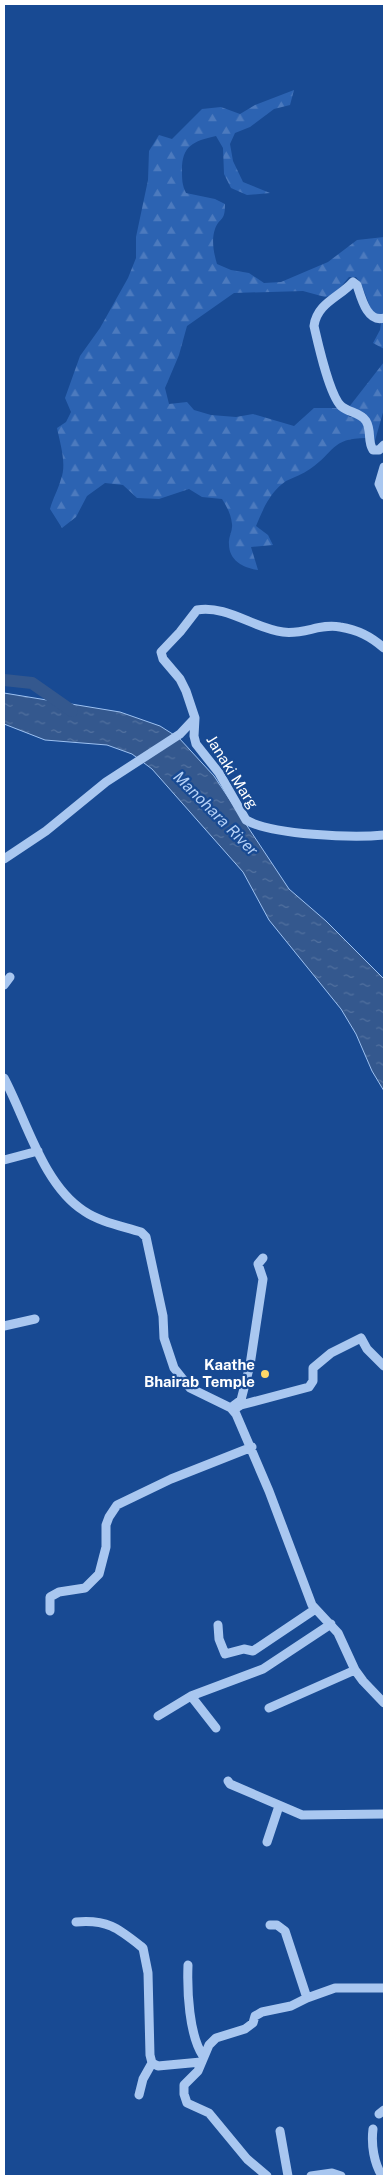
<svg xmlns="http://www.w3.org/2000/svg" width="388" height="2180" font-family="'Public Sans',sans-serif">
	<defs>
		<pattern id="forest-firs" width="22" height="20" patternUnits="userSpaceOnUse" patternTransform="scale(1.25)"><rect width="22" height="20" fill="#2c63b2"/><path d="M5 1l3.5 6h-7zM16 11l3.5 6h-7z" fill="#4c7abe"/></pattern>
		<pattern id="water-ripples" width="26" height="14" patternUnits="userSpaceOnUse" patternTransform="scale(1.25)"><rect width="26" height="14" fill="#34588e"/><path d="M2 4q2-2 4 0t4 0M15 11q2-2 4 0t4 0" fill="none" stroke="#52719f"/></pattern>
	</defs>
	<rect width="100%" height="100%" fill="#184a93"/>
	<path fill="url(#forest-firs)" d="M294 90 290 105 274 109 250 127 235 133 230 144 233 161 243 182 270 193 247 195 231 188 224 174 223 148 216 136C193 141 182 146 182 170 182 179 182 185 186 193L215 199 225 204C225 223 220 216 215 229 211 240 214 254 217 264L231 270 249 273 264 283 281 282 328 262 357 240 384 237V349L373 343 380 330 381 323 372 312 361 283 356 277H349L334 295 325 297 303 291 234 293 187 326 179 355 165 388 169 404 187 402 194 410 211 415 236 417 253 414 294 426 314 408H339L350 417 354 416 366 426V438C331 438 334 453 310 469 303 474 294 477 286 481 270 492 263 509 256 526L268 535 273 545 251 547 258 570C244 568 229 561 229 544 228 537 233 531 232 524 231 514 227 507 222 499L202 497 189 489 159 499 137 498 123 485 105 483 87 496 76 517 62 528 50 509C53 498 58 490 61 479 67 464 60 443 57 428L66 422 71 412 65 398 80 356 100 328 128 278 136 258V237L148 180 149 151 159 135 172 139 202 109 221 107 240 114 255 105Z
		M384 362V409L374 444 370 422 365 413 349 407Z"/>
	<path fill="url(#water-ripples)" stroke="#9cc1f2" d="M4 693 120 712 160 726 179 738 214 776 289 889 326 921 384 979V1091L372 1071 356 1034 341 1009 269 920 243 872 152 769 132 754 107 745 45 740 4 724Z"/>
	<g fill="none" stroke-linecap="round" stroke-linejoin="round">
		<path stroke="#34588e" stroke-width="12" d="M4 680 32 683 72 711"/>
		<path stroke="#a9c7f0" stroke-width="9" d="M384 318C367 323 361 297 357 285L353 282C340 297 317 303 314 326 318 343 329 394 341 406 349 413 360 412 366 421 372 431 367 441 373 450H379L384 445
			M384 467 379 484 384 495
			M384 648C370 636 358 630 340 627 320 623 304 635 283 632 253 628 227 605 197 610L180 632 161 652 163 659 180 679 186 691 195 718 194 736 196 744 219 773 246 820C272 835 353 838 384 835
			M4 859 46 831 106 782 180 734 195 718
			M4 985 10 977
			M4 1078C26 1119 43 1185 84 1211 100 1222 122 1226 141 1232L146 1237 163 1316 164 1338 174 1368 190 1388 231 1408 236 1414 269 1491 312 1605 338 1633 355 1670 363 1681 384 1703
			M4 1160 38 1151
			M4 1326 35 1319
			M233 1406 241 1400 250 1365 263 1279 258 1264 263 1258
			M233 1410 241 1405 309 1387 313 1381V1368L331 1353 361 1338 367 1349 384 1366
			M50 1611V1597L59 1592 85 1588 99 1574 106 1547V1525L109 1517 117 1505 171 1479 252 1447
			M218 1625 219 1639 225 1654 244 1649 253 1651 314 1610
			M191 1696 216 1728
			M269 1708 355 1670
			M158 1716 191 1696 263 1669 331 1624
			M228 1781 230 1784 302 1815 384 1814
			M267 1842 279 1806
			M76 1922C108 1919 119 1929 143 1948L148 1973 150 2055 152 2063 158 2066 201 2062
			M270 1925H277L285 1931 307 1998
			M188 1965C187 1991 189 2035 203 2056
			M139 2095 143 2079 152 2063
			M379 2114 384 2110
			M373 2129C371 2145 374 2163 382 2176
			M280 2131 288 2176
			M267 2176 247 2159 209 2113 187 2103 184 2094V2085L198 2071 209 2045 216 2038 245 2029 253 2023 255 2016 262 2012 291 2006 307 1998 335 1988H384
			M311 2176 332 2173 341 2176"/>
	</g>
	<circle fill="#ffd868" stroke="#184a93" stroke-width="2" cx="265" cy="1374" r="5"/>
	<g text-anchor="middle" stroke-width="4.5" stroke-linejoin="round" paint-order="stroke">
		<g font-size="15" fill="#fff" stroke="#184a93">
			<text transform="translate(232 772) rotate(58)" y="5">Janaki Marg</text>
		</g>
		<g font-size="15" font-weight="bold" fill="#fff" stroke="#184a93" text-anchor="end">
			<text x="255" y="1370">Kaathe<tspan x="255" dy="17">Bhairab Temple</tspan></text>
		</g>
		<g font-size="16" font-style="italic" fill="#b5d1f7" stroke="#184a93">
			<text transform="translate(216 813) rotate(45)" y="6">Manohara River</text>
		</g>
	</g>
	<rect width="388" height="2180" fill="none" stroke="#ffffff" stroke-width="10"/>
</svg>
